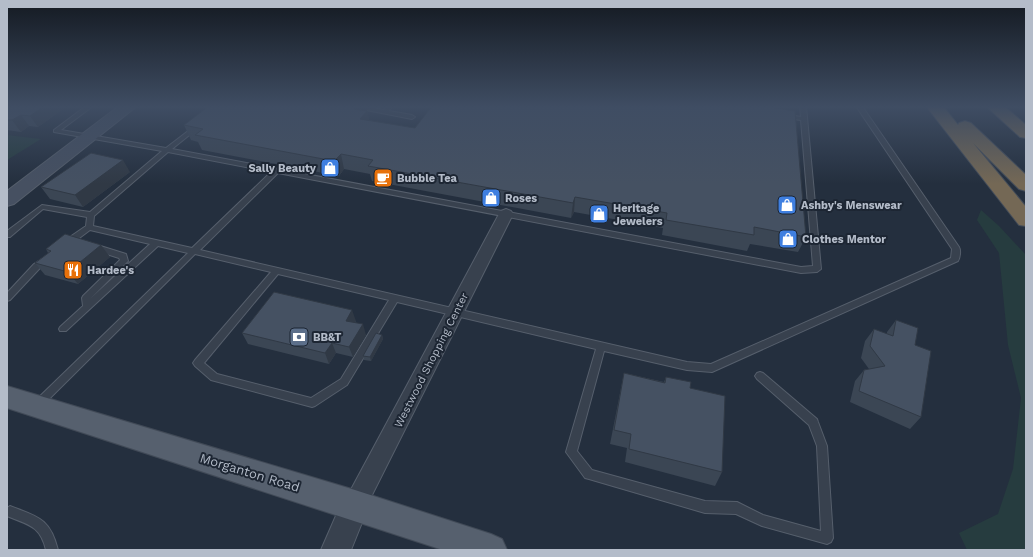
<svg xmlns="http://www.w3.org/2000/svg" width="1033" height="557" font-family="'Work Sans',sans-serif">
	<rect width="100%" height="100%" fill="#242f3e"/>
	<path fill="#263c3f" d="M7 135 41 139 7 160Z
		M981 210 999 226 1026 255V550H967L959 533 998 514 1013 469 1021 398 1008 345 999 253 977 220Z"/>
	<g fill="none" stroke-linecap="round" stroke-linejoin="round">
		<g stroke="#565f6c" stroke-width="2">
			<path id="service" d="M86 106H93L61 130 166 148 196 125 199 127 198 128 172 149 801 267 813 266 801 120 785 118 782 116 785 114 801 117 800 106H806L821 269 817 272 801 273 278 173 200 250 687 362 711 364 951 258 952 249 856 106H862L959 247C961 250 960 258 958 261L712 372 687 370 604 351 577 451 592 470 705 501 737 502 763 515 821 531 817 446 809 425 757 379 755 376 757 373 760 372 763 373 817 419 818 422 827 446 833 538 831 542 827 544 762 526 736 514 705 513 589 479 585 478 566 452 596 349 397 302 347 385 315 406 312 407 211 380 195 366 193 363 195 360 271 272 195 254 41 407 38 408 35 407 33 404 35 401 188 253 158 246 66 331H60L59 329 60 327 83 306 82 298 83 296 120 260 119 258 91 249 90 247 91 245 94 244 126 254 128 261 90 299 150 244 90 230 70 245H64L63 243 64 241 86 226 87 217 43 209 10 237H7V231L42 205 90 212 162 151 54 132V130ZM168 152 271 172 192 248 93 226 94 216ZM278 274 389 300 341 379 311 398 217 374 204 363Z
				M346 106H362L384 110 387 106H393L389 111 412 115 415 117 412 119Z
				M45 257 48 258 49 260 40 268 10 300 7 301V293L34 264Z
				M10 506C38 517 50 518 58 550H46C40 525 28 525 7 516V508Z"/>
		</g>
		<g stroke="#565f6c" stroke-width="2">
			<path id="minor" d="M506 209 511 211 513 214 363 513 355 516 347 513 344 505 347 497 499 214 501 211Z"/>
		</g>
		<g stroke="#565f6c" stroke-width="2">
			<path id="tertiary" d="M355 491 365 495 369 505 351 550H321L345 495Z"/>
		</g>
		<g stroke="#565f6c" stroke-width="2">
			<path id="secondary" d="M119 106H137L14 204 7 206V191Z"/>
		</g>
		<g stroke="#414a57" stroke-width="2">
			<path id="primary" d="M7 386 355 490 491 534 502 539 507 550H443L7 408Z"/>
		</g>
		<g stroke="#434c59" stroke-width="2">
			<path id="motorway" d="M926 106H943L958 125 959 123 965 121 971 123 1026 175V191L1019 189 973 143 1026 207V226L1019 225Z
				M986 106H1004L1026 125V138L1020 137Z"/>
		</g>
		<use href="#service" fill="#38414e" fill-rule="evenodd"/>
		<use href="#minor" fill="#38414e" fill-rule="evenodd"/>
		<use href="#tertiary" fill="#38414e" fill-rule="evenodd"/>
		<use href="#secondary" fill="#465061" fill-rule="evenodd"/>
		<use href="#primary" fill="#56606e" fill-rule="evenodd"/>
		<use href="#motorway" fill="#746855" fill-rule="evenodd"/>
	</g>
	<path fill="#3b4654" d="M366 106 369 120 806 237 798 252 750 244 747 251 662 235 663 228 574 212 571 218 372 181 370 174 344 169 339 176 202 150 198 142 191 140 184 125Z
		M7 107H66L38 127 29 126 21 132 7 130Z
		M130 172 83 207 50 199 41 187Z
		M101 245 110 257 78 284 45 275 35 263 48 253 46 249Z
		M896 320 915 345 921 417 910 429 850 402 855 381 864 370 869 369 861 358 865 341 874 329 887 334V332Z
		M356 321 355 323 366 335 353 357 336 353 329 364 248 344 242 333Z
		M382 335 383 339 371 361 364 360 363 356Z
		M624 373 664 382 666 377 690 388 722 472 715 486 625 462 627 448 610 444 621 388Z"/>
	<path fill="#303945" d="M44 106H66V107L38 127 30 116Z
		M356 106H366L370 125 363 133 354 109Z
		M21 115 29 126 21 132 12 120Z
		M341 154 344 169 339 176 334 161Z
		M123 160 130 172 83 207 75 195Z
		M575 197 574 212 571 218 573 203Z
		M101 245 110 257 78 284 68 272Z
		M352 310 356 321 349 331 346 321Z
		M363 324 366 335 353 357 349 347Z
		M382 335 383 339 371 361 370 357Z
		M332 343 336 353 329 364 325 353Z"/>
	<path fill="#455162" stroke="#303945" d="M8 106H44L30 116 21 115 12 120H7V107Z
		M209 106H356L354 109 367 111 360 119 415 128 432 106H769L770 107 795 111 806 237 754 227V235L666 220 667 213 575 197 573 203 368 166 373 160 341 154 334 161 195 135 203 129 184 125Z
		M91 153 123 160 75 195 41 187Z
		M65 234 101 245 68 272 35 263 51 251 46 249Z
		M274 292 352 310 346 321 363 324 349 347 332 343 325 353 242 333Z
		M896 320 918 328 915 345 931 351 921 417 859 391 864 370 885 366 870 346 874 329 893 336Z
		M376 333 382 335 370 357 363 356Z
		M624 373 665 383 666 377 691 382 690 388 725 396 722 472 629 449 631 434 614 430Z"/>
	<linearGradient id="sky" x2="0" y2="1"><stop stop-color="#141a22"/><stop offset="0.58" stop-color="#3f4d63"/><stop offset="1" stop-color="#3f4d63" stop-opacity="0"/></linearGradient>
	<rect width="1033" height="184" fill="url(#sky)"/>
	<defs>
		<g id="shop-square" transform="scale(1)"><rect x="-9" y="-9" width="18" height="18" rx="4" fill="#3f7fe0" stroke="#1d2633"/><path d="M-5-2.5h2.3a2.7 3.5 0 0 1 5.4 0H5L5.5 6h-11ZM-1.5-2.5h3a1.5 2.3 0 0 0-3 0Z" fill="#fff"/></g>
		<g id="cafe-square" transform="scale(1)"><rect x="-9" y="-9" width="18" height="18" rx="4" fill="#e8710a" stroke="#1d2633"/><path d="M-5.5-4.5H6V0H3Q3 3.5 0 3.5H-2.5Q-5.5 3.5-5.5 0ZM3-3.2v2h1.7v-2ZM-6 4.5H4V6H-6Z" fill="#fff"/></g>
		<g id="restaurant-square" transform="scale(1)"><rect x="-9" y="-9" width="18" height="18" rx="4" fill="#e8710a" stroke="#1d2633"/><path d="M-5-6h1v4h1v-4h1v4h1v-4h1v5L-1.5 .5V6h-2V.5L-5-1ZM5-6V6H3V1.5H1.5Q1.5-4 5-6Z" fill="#fff"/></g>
		<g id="bank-square" transform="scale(1)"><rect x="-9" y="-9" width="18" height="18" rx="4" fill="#5c6f8a" stroke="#1d2633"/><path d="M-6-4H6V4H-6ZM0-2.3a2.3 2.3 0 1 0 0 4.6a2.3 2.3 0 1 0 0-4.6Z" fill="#fff"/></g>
	</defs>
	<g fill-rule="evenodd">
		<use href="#shop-square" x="330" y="168"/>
		<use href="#cafe-square" x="383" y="178"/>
		<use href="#shop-square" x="491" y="198"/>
		<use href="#shop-square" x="787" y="205"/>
		<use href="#shop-square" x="599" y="214"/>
		<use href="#shop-square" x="788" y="239"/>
		<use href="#restaurant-square" x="73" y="270"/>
		<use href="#bank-square" x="299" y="337"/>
	</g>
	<g text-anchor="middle" stroke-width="4" stroke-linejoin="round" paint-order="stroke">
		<g font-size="11" font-weight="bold" fill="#b4bcc9" stroke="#1d2633" text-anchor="start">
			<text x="316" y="172" text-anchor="end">Sally Beauty</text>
			<text x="397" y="182">Bubble Tea</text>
			<text x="505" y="202">Roses</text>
			<text x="801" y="209">Ashby's Menswear</text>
			<text x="613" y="212">Heritage<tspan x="613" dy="13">Jewelers</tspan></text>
			<text x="802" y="243">Clothes Mentor</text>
			<text x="87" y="274">Hardee's</text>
			<text x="313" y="341">BB&amp;T</text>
		</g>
		<g font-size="11" fill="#b4bcc9" stroke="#1d2633">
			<text transform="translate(431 360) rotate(-63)" y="4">Westwood Shopping Center</text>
		</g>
		<g font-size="13" fill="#b4bcc9" stroke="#1d2633">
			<text transform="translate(250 472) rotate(17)" y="5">Morganton Road</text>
		</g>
	</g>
	<rect width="1033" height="557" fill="none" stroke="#b4bcc9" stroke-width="16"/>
</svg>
